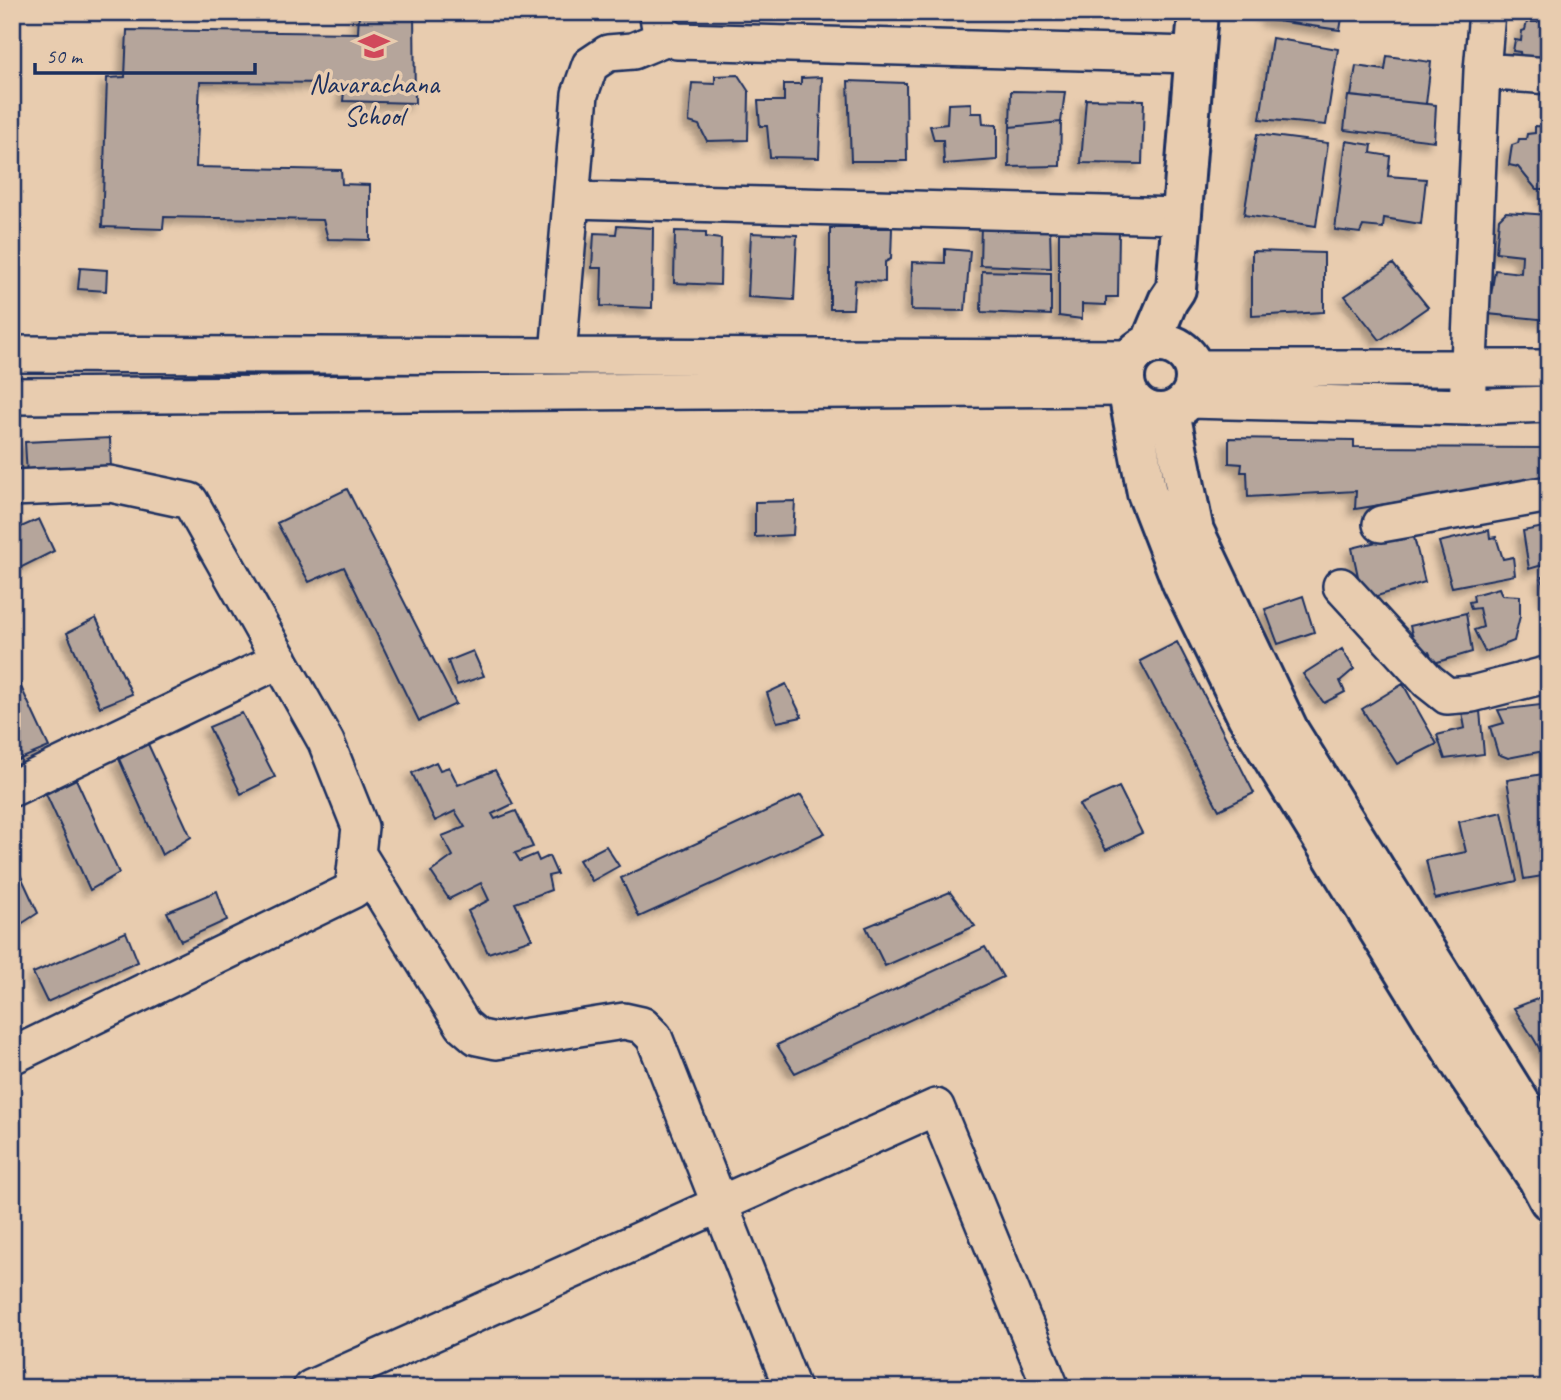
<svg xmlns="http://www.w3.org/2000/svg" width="1561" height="1400" font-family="Caveat,sans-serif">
	<defs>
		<filter id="shadow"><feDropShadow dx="-6" dy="6" stdDeviation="3.5" flood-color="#0004"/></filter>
	</defs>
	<rect width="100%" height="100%" fill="#e8ccaf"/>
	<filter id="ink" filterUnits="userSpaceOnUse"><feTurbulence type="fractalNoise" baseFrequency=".0143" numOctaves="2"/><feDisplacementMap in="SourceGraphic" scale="14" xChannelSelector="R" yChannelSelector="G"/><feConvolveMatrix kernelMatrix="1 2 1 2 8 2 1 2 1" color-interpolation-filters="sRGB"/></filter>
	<g filter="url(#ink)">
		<path fill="#b5a59b" stroke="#1b2f5e" stroke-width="2" filter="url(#shadow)" d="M359 12H414L415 103 343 101 345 83 200 82 196 167 341 170 342 184 370 185V240L328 239 323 220 164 217 163 229 102 227 107 78 125 77 127 30 358 33Z
			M1263 12H1343L1340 30 1270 20Z
			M1538 17 1549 18V60L1521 58 1520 52 1513 51 1515 40 1521 41 1522 31 1525 30 1527 22H1537Z
			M1272 38 1338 49 1326 125 1260 119Z
			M1387 56 1431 62 1426 104 1351 96 1356 66 1385 70Z
			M738 75 749 92 748 140 707 141 699 125 689 122 692 83 715 84V76Z
			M822 77 819 158 770 157 767 126H760L758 101H784V84H801V78Z
			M848 81 906 83 907 161H851Z
			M1011 91 1065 92 1061 122 1010 127Z
			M1348 96 1436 105 1434 141 1344 130Z
			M1086 99 1144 100 1142 164 1081 163Z
			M971 103V113H982L983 124 997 125V160L944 164 943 140H934L930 126 947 124 948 104Z
			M1061 122 1060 166 1009 167 1010 127Z
			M1535 126 1549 127V202H1544L1545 189H1536L1518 167 1509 165 1512 145 1518 143 1519 139H1526L1527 134 1535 133Z
			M1257 134 1328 143 1316 226 1244 215Z
			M1346 141 1372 145 1371 153 1390 156 1388 176 1426 179 1421 224 1384 218 1383 228 1363 226 1360 233 1335 230Z
			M1506 212 1549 215V320L1488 314 1495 270 1521 273 1522 255 1496 252 1499 219Z
			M981 224 1050 226 1051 268 980 265Z
			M1066 225 1114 227V232H1119L1118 297H1106V305L1082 304V319L1059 316V232H1066Z
			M617 226 653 228 652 308 601 306 602 268H592L594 233 616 234Z
			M830 228H892L891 259 885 262V282L855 280 853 309H830Z
			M675 231 706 232V237L721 239 720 285 674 283Z
			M751 233 797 235 794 300 748 297Z
			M945 249 970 251 965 311 911 310 912 262 945 263Z
			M1252 251 1324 253V312L1252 316Z
			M1393 264 1428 307 1380 340 1345 296Z
			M80 268 107 270 106 291 78 289Z
			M982 271 1051 273V315L981 312Z
			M110 438 111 471 27 475 25 442Z
			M1229 438 1354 440V447L1549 448V478L1355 509 1356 491 1248 497 1247 472H1241L1242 464 1229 463Z
			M347 489 456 704 419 721 344 567 309 582 277 523Z
			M795 501 793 535 755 537V502Z
			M39 519 54 551 12 572V531Z
			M1549 526V563L1529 569 1523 531Z
			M1489 530 1490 538 1496 537 1503 559 1513 557 1515 575 1452 587 1439 542Z
			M1413 533 1425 582 1363 600 1352 548Z
			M1549 576V607L1541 577Z
			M1499 588 1502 595 1520 596V616L1514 641 1485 652 1474 630 1483 627 1479 608 1471 609 1469 602 1474 601 1473 595Z
			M1303 596 1314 632 1278 644 1265 609Z
			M1466 613 1472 652 1434 663 1429 652 1417 654 1410 626Z
			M96 618 132 694 100 707 67 633Z
			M1177 642 1254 793 1219 810 1140 661Z
			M1342 649 1354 669 1340 681 1345 692 1324 703 1303 674Z
			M473 651 484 676 457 685 448 661Z
			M14 672 49 747 18 760 12 747V673Z
			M786 684 802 717 777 722 767 693Z
			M1403 684 1437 744 1397 764 1362 709Z
			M1549 704V750L1508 758 1498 754 1490 727 1504 723 1498 710Z
			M1480 711 1484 754 1445 759 1437 735 1465 728 1462 712Z
			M242 713 275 777 241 794 209 727Z
			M148 744 191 837 162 855 119 759Z
			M436 762 440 770 449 767 458 785 495 770 513 804 492 814 495 819 516 811 533 847 515 853 520 861 536 854 539 861 549 856 557 874 548 876 551 890 515 903 532 939 488 953 468 911 489 900 481 883 449 899 431 872 453 856 442 836 465 827 455 811 435 821 412 773Z
			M1549 773V875L1524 879 1507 780Z
			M76 779 119 873 90 890 46 794Z
			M1119 787 1142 833 1106 850 1079 805Z
			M801 795 825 833 639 917 621 878Z
			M1502 812 1517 881 1435 899 1426 860 1466 852 1459 822Z
			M606 846 619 866 592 881 579 860Z
			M12 857 38 913 12 930Z
			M217 891 227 920 181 941 167 912Z
			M950 892 975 926 885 966 866 927Z
			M126 932 138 962 47 1002 33 973Z
			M985 947 1003 977 795 1073 777 1045Z
			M1542 997 1549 1022V1066L1534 1039 1514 1008Z"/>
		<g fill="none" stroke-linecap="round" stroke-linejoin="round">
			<g stroke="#1b2f5e" stroke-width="40">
				<path id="minor" d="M658 12C658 28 662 35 677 41L1193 55
					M1482 71 1549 76
					M572 200 1180 216
					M12 354 1130 358
					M558 355 580 94 590 65 608 53 633 51 667 37
					M1195 368H1549
					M12 396 1127 388
					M1188 400 1467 407 1549 404
					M1467 407 1482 71 1487 12
					M12 488 110 484 190 501 326 742 360 827 353 890 12 1056
					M1381 524 1549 494
					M1341 586 1428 681 1447 696 1472 694 1549 674
					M13 788 280 660
					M357 853 463 1025 477 1037 496 1041 624 1021 642 1025 654 1037 792 1388
					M311 1388 936 1107 1051 1388"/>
			</g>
			<g stroke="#1b2f5e" stroke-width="44">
				<path id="major" d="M1125 378a35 35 0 1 1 70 0a35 35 0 1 1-70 0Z
					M1150 344 1168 301 1176 289 1198 12
					M1128 393 1147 493 1182 583 1247 716 1462 1066 1538 1179 1549 1200
					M1170 412 1194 531 1289 731 1549 1149"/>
			</g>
			<use href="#minor" stroke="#e8ccaf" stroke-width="35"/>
			<use href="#major" stroke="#e8ccaf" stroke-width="38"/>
		</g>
	</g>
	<defs>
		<g id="school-bare" transform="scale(2.415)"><path d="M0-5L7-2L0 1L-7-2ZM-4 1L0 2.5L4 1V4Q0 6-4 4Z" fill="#d1495b" stroke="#e8ccaf" stroke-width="2.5" paint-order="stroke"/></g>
	</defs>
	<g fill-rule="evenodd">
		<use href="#school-bare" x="374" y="46"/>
	</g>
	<g text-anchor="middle" stroke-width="7" stroke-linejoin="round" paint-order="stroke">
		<g font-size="28" fill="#1b2f5e" stroke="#e8ccaf">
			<text x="374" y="93">Navarachana<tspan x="374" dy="32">School</tspan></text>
		</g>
	</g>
	<rect width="1561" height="1400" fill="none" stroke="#e8ccaf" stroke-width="42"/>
	<rect x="21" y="21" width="1519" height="1358" fill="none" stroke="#1b2f5e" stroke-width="2.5" filter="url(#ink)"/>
	<path d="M35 63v10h220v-10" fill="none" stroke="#1b2f5e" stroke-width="3.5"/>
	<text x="46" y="63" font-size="21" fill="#1b2f5e" stroke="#e8ccaf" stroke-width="5" paint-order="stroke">50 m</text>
</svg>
